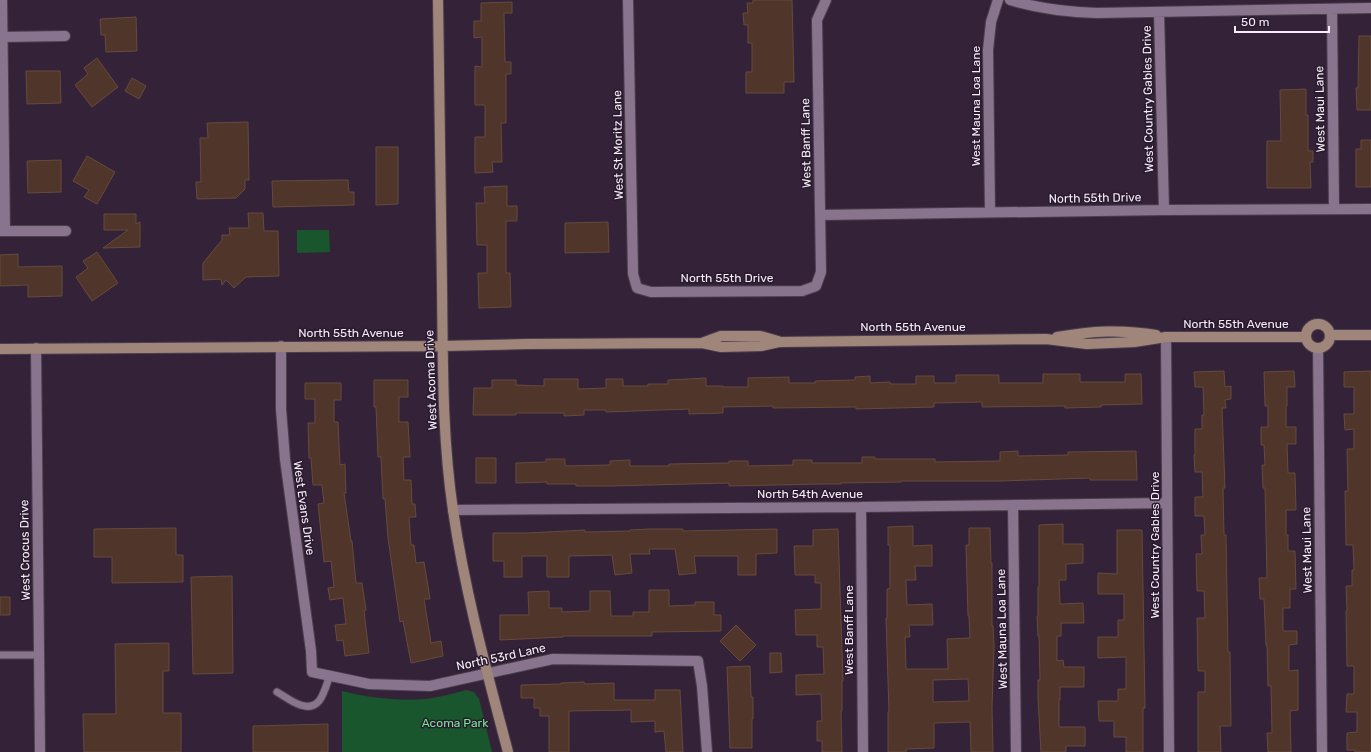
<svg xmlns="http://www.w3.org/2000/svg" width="1371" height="752" font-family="Rubik,sans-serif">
	<rect width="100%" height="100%" fill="#342338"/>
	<path fill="#19562e" d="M297 230H329L330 252 297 253Z
		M466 690 474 692 479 699 492 752H342V691C369 698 399 701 426 699 440 697 453 694 466 690Z"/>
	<path fill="#50362a" stroke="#654a3d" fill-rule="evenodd" d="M753 0H792L794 82H784V93H746V72H752V43H748V25H744L743 13H748L747 3H753Z
		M512 2V13H504L505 62H511V74H506V123H501L502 162H492L493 172 475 173V137H485V105H475V66L482 67V37L474 38V21H481V3Z
		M136 17 137 51 106 52 105 35H101L100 19Z
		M1359 36H1371V110H1357L1356 88H1358Z
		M97 58 118 87 92 107 75 85 88 74 84 68Z
		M26 71H60L61 103 27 104Z
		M132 78 146 86 139 99 125 91Z
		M1306 89V115H1308V151H1313V162H1310L1311 188H1267V141H1281L1280 90Z
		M248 122 249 180H245V189L236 198 197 199 196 182H201L200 138H208L207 123Z
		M1361 140H1371V187H1356V149H1361Z
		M376 147H398V204L376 205Z
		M87 156 115 172 97 204 84 197 89 190 73 181Z
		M61 160V192L28 193 27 161Z
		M339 180H348L349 192H354V205L273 207 272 181Z
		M507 186V206H517V221H506V273H510L511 307 479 308 478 273H487V245H477L476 203H485L484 187Z
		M248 213H263L264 231H278L279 276 246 277 234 288 226 280 222 285 221 279 203 280V263L222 240V235H230L229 228H249Z
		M104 214H136V224L140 222V247L103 248 128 230H104Z
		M608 222 609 252 565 253V223Z
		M97 252 118 283 92 301 76 277 88 268 83 261Z
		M18 254V267L62 266V296L28 297V285L0 286V255Z
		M1224 371 1225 387 1231 386V399L1225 400 1226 408H1222L1225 488H1223L1224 535H1226L1228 652H1230L1231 726H1220L1221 752H1198V692H1205V671H1198L1197 618H1205L1204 591H1197L1196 554H1202L1201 535H1205L1204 516H1195V497H1203L1202 472H1195L1194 455H1195V429H1202V415H1204L1203 387H1195L1194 372Z
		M1294 371 1295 387H1287V406H1286V427H1296V444H1287L1288 473H1295L1296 510H1286V535H1288V551H1295L1296 589H1290V608H1283V631H1297V644L1289 645V671L1298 670V710L1290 711 1291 752H1268L1267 733H1272L1271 686H1268L1267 645H1266L1264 599H1260L1259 578H1267L1265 488H1263L1262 465H1265L1264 445H1261V427H1268V406H1265L1264 372Z
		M1371 371V752H1355V750H1347V733L1357 732V712H1346L1347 694H1354V666H1347L1346 611H1347L1346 586H1352V570H1354L1353 545H1346L1345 491H1348L1347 449H1354V429L1345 430 1344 414H1354V387H1344V372Z
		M1043 374H1080V382H1125V374H1141L1142 404 1101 405V407L1065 408V406L982 407V402L934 403V407L856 409V407L773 408V406L723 407V413L689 414V409L606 412V410H584V415L564 416V413H516V415H473L474 388H492V380H516V385L544 386V379H578V389L606 388V379H623V386H648V384H668V380L706 378V386H723V387H748V378L789 377V383H815V381L855 380V377L870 376V383L890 382V384H916V376H934V383H956V375H999V383H1043Z
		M374 380H408V397H399V422H408L410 457H403L404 480H411L412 504H415L416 517H409L411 545H414L416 563 424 562 430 599H424L431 643 441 641 443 656 411 663 403 621 400 622 388 538 385 499H383L381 457H378L376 407H374Z
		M305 383H341V400H334V422H338L340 465 345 464 346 493H344L351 541H352L356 583H362L366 610 364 611 369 653 345 656 343 640 337 641 335 625 346 624 343 598 330 600 328 588 334 587 331 561 324 562 318 504 324 503 322 485H313L311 458H309L308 423H315V399H305Z
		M1018 451V456L1068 455V452L1136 451 1137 480H1090V478L1001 481H901V482L841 483V484H823L729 486V483L611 486H576V484H547V482L516 483V463L546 462V459H565V466L610 465V461L630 460V466H669V464L729 463V461H748V466L793 465V460H812V463H862V457H875V459H935V462L1000 461V452Z
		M476 458H496V483H476Z
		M1063 524V544H1083V563L1066 564V580H1059L1060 604 1083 603 1084 623H1061V636H1057V661L1063 660 1064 667H1084V687H1060V700H1059V727H1085V746H1066V752H1041L1038 698V680H1040L1039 636H1038L1037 616H1038V587H1039V525Z
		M913 526V546L932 545V566H915L916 580H906L907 605 932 604 933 625H909L910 637H905L906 669H948L947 639 970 638 969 616H968L966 545H969V528H990L991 563H992V626H993L994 645 992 708 993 752H971L970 722 934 723V748L906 749V752H888V712H889L886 618H887V589L890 588V545H888V527ZM968 679 969 701 933 702V680Z
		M176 528V555H183V582L112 583V557H94V529Z
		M649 529H683V531L777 529V553L756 554V575H738V556H694L696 573 679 575 675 549H649L650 554H630L632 573 615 575 612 555 569 556V577H547V556H522V577H504V561H493V533H527L585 530V532L630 531V530Z
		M838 529 843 681H842V711H841L842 752H822V741H817V721H822L821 694 796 695V675L824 674 823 647H817V635H796L795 610 821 609V583H815V575H795L794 546H813V530Z
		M1117 530H1142L1145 708H1143V752H1126V737H1114V721H1099L1098 701H1118V689H1126V657L1098 658V637H1118V620H1124V594H1098V573L1117 574Z
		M232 576 233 673 193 674 191 577Z
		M649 590H669V606L695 605V602H714V615H721V631L652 632V636H563V637L500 640V615H529L528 592 549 591V608H562V612L590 611V591H610L611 616H633V612H649Z
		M0 597H10V615H0Z
		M736 625 756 645 740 661 720 641Z
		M169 643V671H163V713H181V752H84L83 714H116L115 644Z
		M770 653H781L782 672 770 673Z
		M750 666 751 697H753V719H752V748H730L727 667Z
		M584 682 585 684 614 683V700H655V690H680L683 752H666L664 731 655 732V721L631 722V710L569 711V752H549V716H540V708H534V698H521V685L561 684V683Z
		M328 724V752H253V726Z"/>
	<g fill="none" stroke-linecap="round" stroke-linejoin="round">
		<g stroke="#4c3e4f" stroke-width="9">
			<path id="lane" d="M0 655H39
				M277 692C288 698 307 715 319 701 324 695 327 683 330 675"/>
		</g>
		<g stroke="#4c3e4f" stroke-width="12">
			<path id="street" d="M2 0 5 231
				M628 0 633 274 637 288 651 292 802 291 816 286 821 272 817 20 826 0
				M1010 0C1040 9 1066 12 1097 13L1371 8
				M1332 9 1334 209
				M1159 12 1164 210
				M2 37 65 36
				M990 212 988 50 991 22 998 0
				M820 215 1164 210 1371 209
				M0 231H66
				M1166 337 1169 752
				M281 346V409L285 459 311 651 312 672 369 684 430 686 553 659 698 661 702 686 707 752
				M36 348 40 752
				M1318 348 1322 752
				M1013 505 1016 752
				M861 507 863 752
				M453 510 861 507 1167 503"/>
		</g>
		<g stroke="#4c3e4f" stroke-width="12">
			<path id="secondary" d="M438 0C439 95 441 191 442 286 443 361 442 437 453 510 465 593 487 672 508 752
				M1306 336a12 12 0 1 1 24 0a12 12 0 1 1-24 0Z
				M1331 335H1371
				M1057 337C1092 331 1121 329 1156 335
				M702 343 721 336H760L778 341
				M0 349 443 346 527 344 702 343 721 347 761 346 779 342 1046 339 1087 344 1134 342 1166 337H1306"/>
		</g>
		<use href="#lane" stroke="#88748c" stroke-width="7"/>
		<use href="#street" stroke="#88748c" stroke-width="10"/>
		<use href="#secondary" stroke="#a0867a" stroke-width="10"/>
	</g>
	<g text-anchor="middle" stroke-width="3" stroke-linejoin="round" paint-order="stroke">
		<g font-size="12" fill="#f8edfb" stroke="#2a1a2d">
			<text transform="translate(1148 99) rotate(-91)" y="4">West Country Gables Drive</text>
			<text transform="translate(976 106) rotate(-90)" y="4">West Mauna Loa Lane</text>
			<text transform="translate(1320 109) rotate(-91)" y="4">West Maui Lane</text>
			<text transform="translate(806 143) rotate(-91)" y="4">West Banff Lane</text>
			<text transform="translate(618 145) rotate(-91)" y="4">West St Moritz Lane</text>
			<text transform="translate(1095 198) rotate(-1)" y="4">North 55th Drive</text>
			<text x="727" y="282">North 55th Drive</text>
			<text x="1236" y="328">North 55th Avenue</text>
			<text x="913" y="331">North 55th Avenue</text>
			<text x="351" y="337">North 55th Avenue</text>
			<text transform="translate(431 380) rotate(-92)" y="4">West Acoma Drive</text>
			<text x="810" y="498">North 54th Avenue</text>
			<text transform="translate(304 508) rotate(82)" y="4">West Evans Drive</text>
			<text transform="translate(1155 545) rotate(-90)" y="4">West Country Gables Drive</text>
			<text transform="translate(25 550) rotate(-91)" y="4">West Crocus Drive</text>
			<text transform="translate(1307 550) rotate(-91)" y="4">West Maui Lane</text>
			<text transform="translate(1002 629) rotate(-91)" y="4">West Mauna Loa Lane</text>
			<text transform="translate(849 630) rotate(-90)" y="4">West Banff Lane</text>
			<text transform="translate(501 657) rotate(-12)" y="4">North 53rd Lane</text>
		</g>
		<g font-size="12" fill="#76ea98" stroke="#2a1a2d">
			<text x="455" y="727">Acoma Park</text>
		</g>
	</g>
	<path d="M1235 26v6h94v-6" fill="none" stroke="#f8edfb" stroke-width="2"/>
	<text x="1241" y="26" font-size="12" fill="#f8edfb" stroke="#2a1a2d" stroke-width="3" paint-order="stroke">50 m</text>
</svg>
